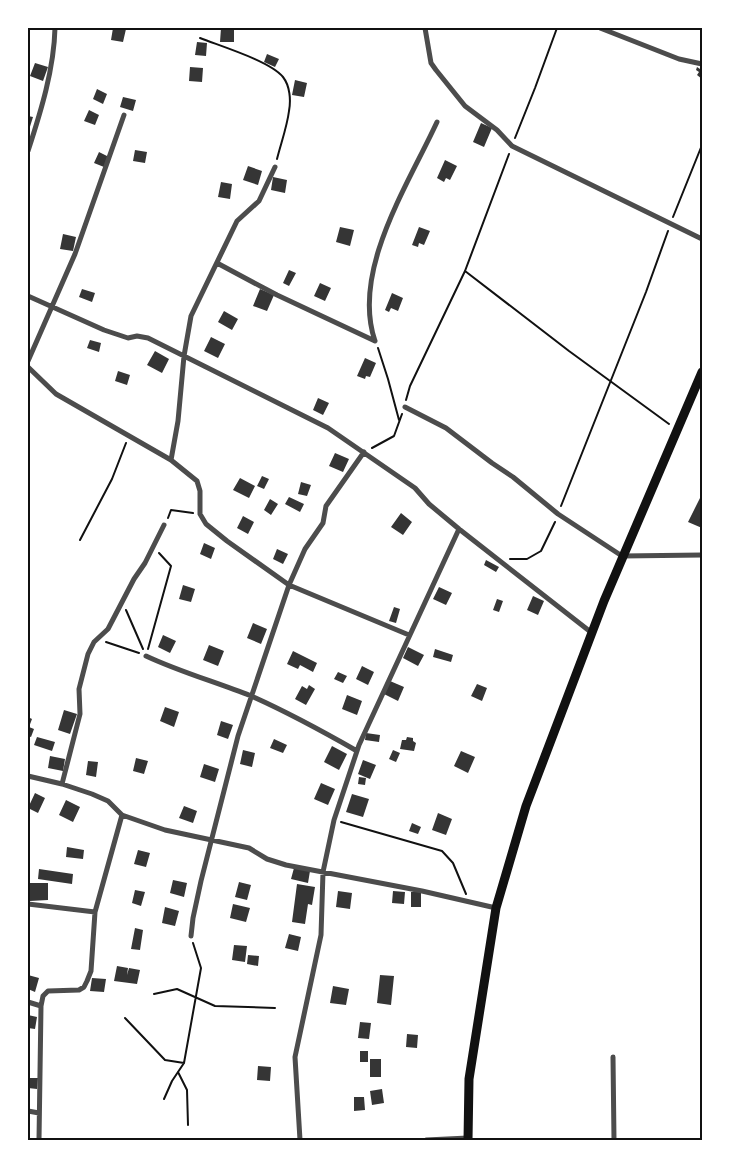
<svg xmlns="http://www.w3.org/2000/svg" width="730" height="1168" font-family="'Nunito Sans',sans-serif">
	<rect width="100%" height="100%" fill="#fff"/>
	<path fill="#353535" d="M113 28 126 29 123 42 111 40Z
		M221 28 234 29V42H220Z
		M197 42 207 43 206 56 195 55Z
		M267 54 279 59 275 67 264 62Z
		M35 63 48 67 43 81 30 76Z
		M702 65V79L697 75 699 72 696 70 697 67 700 69Z
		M190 67 203 68 202 82 189 81Z
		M295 80 307 83 304 97 292 95Z
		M97 89 107 94 103 104 93 99Z
		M123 97 136 100 133 111 120 107Z
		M89 110 99 115 95 125 84 121Z
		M28 116 33 117 28 133Z
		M481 123 492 128 484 147 473 142Z
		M135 150 147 152 145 163 133 161Z
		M99 152 109 157 104 167 94 163Z
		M445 160 457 166 450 180 446 178 444 182 437 178Z
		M248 166 262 171 258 185 243 180Z
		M273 177 287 180 285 193 271 190Z
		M221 182 232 184 230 199 218 197Z
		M340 227 354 230 350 246 336 242Z
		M419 227 430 231 424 245 419 243 418 247 412 245Z
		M63 234 76 237 73 251 60 249Z
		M289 270 296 273 289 286 283 283Z
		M320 283 331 288 325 301 314 296Z
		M82 289 95 293 92 302 79 297Z
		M260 289 274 295 267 311 253 306Z
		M392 293 403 298 398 311 391 308 389 312 385 310Z
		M224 311 238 319 232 330 218 322Z
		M211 337 225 344 218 358 204 351Z
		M90 340 101 343 99 352 87 348Z
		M155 351 169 359 162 373 147 365Z
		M365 358 376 363 370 377 366 376 365 379 357 376Z
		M118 371 130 375 127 385 115 381Z
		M318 398 329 403 323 415 313 410Z
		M335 453 349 459 343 472 329 466Z
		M262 476 269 479 264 489 257 486Z
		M240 478 255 486 249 498 233 490Z
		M301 482 311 485 307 496 298 494Z
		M702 494V528L688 522Z
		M289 497 304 504 300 512 285 504Z
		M270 499 278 504 271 515 264 510Z
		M401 513 412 522 403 535 391 527Z
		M243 516 254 522 248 534 237 528Z
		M204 543 215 548 211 559 200 554Z
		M277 549 288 554 283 564 273 559Z
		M486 560 499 567 496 572 484 565Z
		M183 585 195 589 191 602 179 599Z
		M439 587 452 593 446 605 433 599Z
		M533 596 544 601 538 615 527 610Z
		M497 599 503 601 499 612 493 610Z
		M394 607 400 609 396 623 389 621Z
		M253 623 267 629 261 644 247 638Z
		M163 635 176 641 170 653 158 647Z
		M209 645 224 651 218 666 203 660Z
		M408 647 424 655 418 666 403 658Z
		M435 649 453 655 451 662 433 657Z
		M293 651 317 663 313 672 300 665 298 669 287 664Z
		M362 666 374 672 368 685 356 679Z
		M338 672 347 676 343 683 334 679Z
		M390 681 404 687 398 701 384 694Z
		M477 684 487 688 482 701 471 696Z
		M309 685 315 689 306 705 295 699 302 686 307 689Z
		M347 695 362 701 357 715 342 709Z
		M165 707 179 712 174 727 160 721Z
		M64 710 77 714 70 734 58 730Z
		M28 717 32 719 29 727 34 729 31 737 28 736Z
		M221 721 233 725 228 739 217 735Z
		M366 733 380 735 379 742 365 740Z
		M37 737 55 742 52 751 34 745Z
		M407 737 413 738V741L416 743 414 751 400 749 402 740H406Z
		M274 739 287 745 283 753 270 748Z
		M332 746 347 754 339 770 324 762Z
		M243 750 255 753 252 767 240 764Z
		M393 750 400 753 396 762 389 759Z
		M461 751 475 757 468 773 454 766Z
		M50 756 65 759 63 771 48 768Z
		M136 758 148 761 144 774 133 771Z
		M363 760 376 765 370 779 358 774Z
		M88 761 98 762 96 777 86 775Z
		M204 764 219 769 215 782 200 777Z
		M359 777 366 778 365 785 358 784Z
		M321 783 335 789 328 805 314 799Z
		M35 793 45 798 38 813 28 808Z
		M352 794 369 799 363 817 346 812Z
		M66 800 80 807 73 822 59 815Z
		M184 806 197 811 193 823 179 818Z
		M438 813 452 819 446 835 432 830Z
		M412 823 421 827 418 834 409 831Z
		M67 847 84 850 83 859 66 857Z
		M138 850 150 853 146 867 134 864Z
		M294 868 310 871 308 883 291 879Z
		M39 869 73 874 72 884 38 879Z
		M173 880 187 883 184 897 170 893Z
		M239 882 251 885 247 900 235 897Z
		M30 883H48V900L30 901Z
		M297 884 315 887 312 905 308 904 305 924 292 922Z
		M135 890 145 892 141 906 132 903Z
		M338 891 352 893 350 909 336 907Z
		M393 891 405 892 404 904 392 903Z
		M411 892H421V907H411Z
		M233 904 250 908 246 922 230 918Z
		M165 907 179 911 175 926 162 923Z
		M135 928 143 930 140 950 131 949Z
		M289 934 301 937 298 951 285 948Z
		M234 945 247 946 245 962 232 960Z
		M248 955 259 956 258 966 247 964Z
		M117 966 128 968 127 975 129 968 140 970 137 984 114 981Z
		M28 975 39 978 35 992 28 989Z
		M380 975 394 976 391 1005 377 1003Z
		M92 978 106 979 104 992 90 991Z
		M333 986 349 989 346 1005 330 1003Z
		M28 1015 37 1017 35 1029 28 1028Z
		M360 1022 371 1023 369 1039 358 1038Z
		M407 1034 418 1035 417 1048 406 1047Z
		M360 1051H368V1062H360Z
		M370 1059H381V1077H370Z
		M258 1066 271 1067 270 1081 257 1080Z
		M28 1078H38L37 1089 28 1088Z
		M382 1089 384 1103 372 1105 370 1091Z
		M354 1097H364L365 1110 354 1111Z"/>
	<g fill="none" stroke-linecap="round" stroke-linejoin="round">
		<path stroke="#111" stroke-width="2" d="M200 38C220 46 270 61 283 77 290 86 291 100 289 111 287 127 281 143 277 159
			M515 138 535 88 557 28
			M673 217 702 145
			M465 271 569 351 669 424
			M378 348 388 379 399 420
			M406 400 410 386 465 271 509 154
			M372 448 394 436 402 414
			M561 506 646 292 668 231
			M168 518 171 510 193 513
			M80 540 112 479 126 443
			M510 559H527L541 551 555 522
			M126 610 143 649
			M106 642 139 653
			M148 649 171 566 159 553
			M341 822 442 851 453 863 466 894
			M154 994 177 989 215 1006 275 1008
			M125 1018 165 1060 184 1063
			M178 1072 187 1090 188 1125
			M164 1099 172 1081 184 1063 201 968 193 943"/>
		<path stroke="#4c4c4c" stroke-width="5" d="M425 28 431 63 436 70 465 106 497 130 512 146 702 239
			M600 28 679 59 702 64
			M28 151C41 111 54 69 55 28
			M217 263 277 295 375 341
			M28 296 104 330 128 338 137 336 148 338 328 428 415 488 429 504 459 529 592 633
			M375 341C351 271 408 185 437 122
			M28 361 75 254 124 115
			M28 367 56 394 171 460 197 481 200 491V514L206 524 227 541 289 585 409 635
			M405 407 446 428 492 463 513 477 558 514 622 556 702 555
			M171 460 178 421 184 356 191 316 237 221 259 201 275 167
			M146 656C180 672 216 682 251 696 287 712 322 731 357 751
			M28 776 62 784 92 794 108 801 122 815 165 830 249 848 267 859 286 865 422 891 496 908
			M62 784 80 714 79 689 88 654 94 642 108 629 134 579 145 563 164 525
			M28 904 95 912
			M191 936 193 918 201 881 238 736 289 585 305 549 323 523 326 506 364 452
			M28 1002 41 1006
			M613 1057 614 1140
			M28 1111 39 1113
			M39 1140 41 1006 43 996 48 991 79 990 84 987 87 981 91 971 95 912 122 815
			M300 1140 295 1057 321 935 323 872 334 820 359 745 459 529
			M426 1140 468 1138"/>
		<path stroke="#111" stroke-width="9" d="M468 1140 469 1079 496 908 526 806 604 601 702 372"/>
	</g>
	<rect width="730" height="1168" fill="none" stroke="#ffffff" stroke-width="58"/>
	<rect x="29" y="29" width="672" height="1110" fill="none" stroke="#111" stroke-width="2"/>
</svg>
